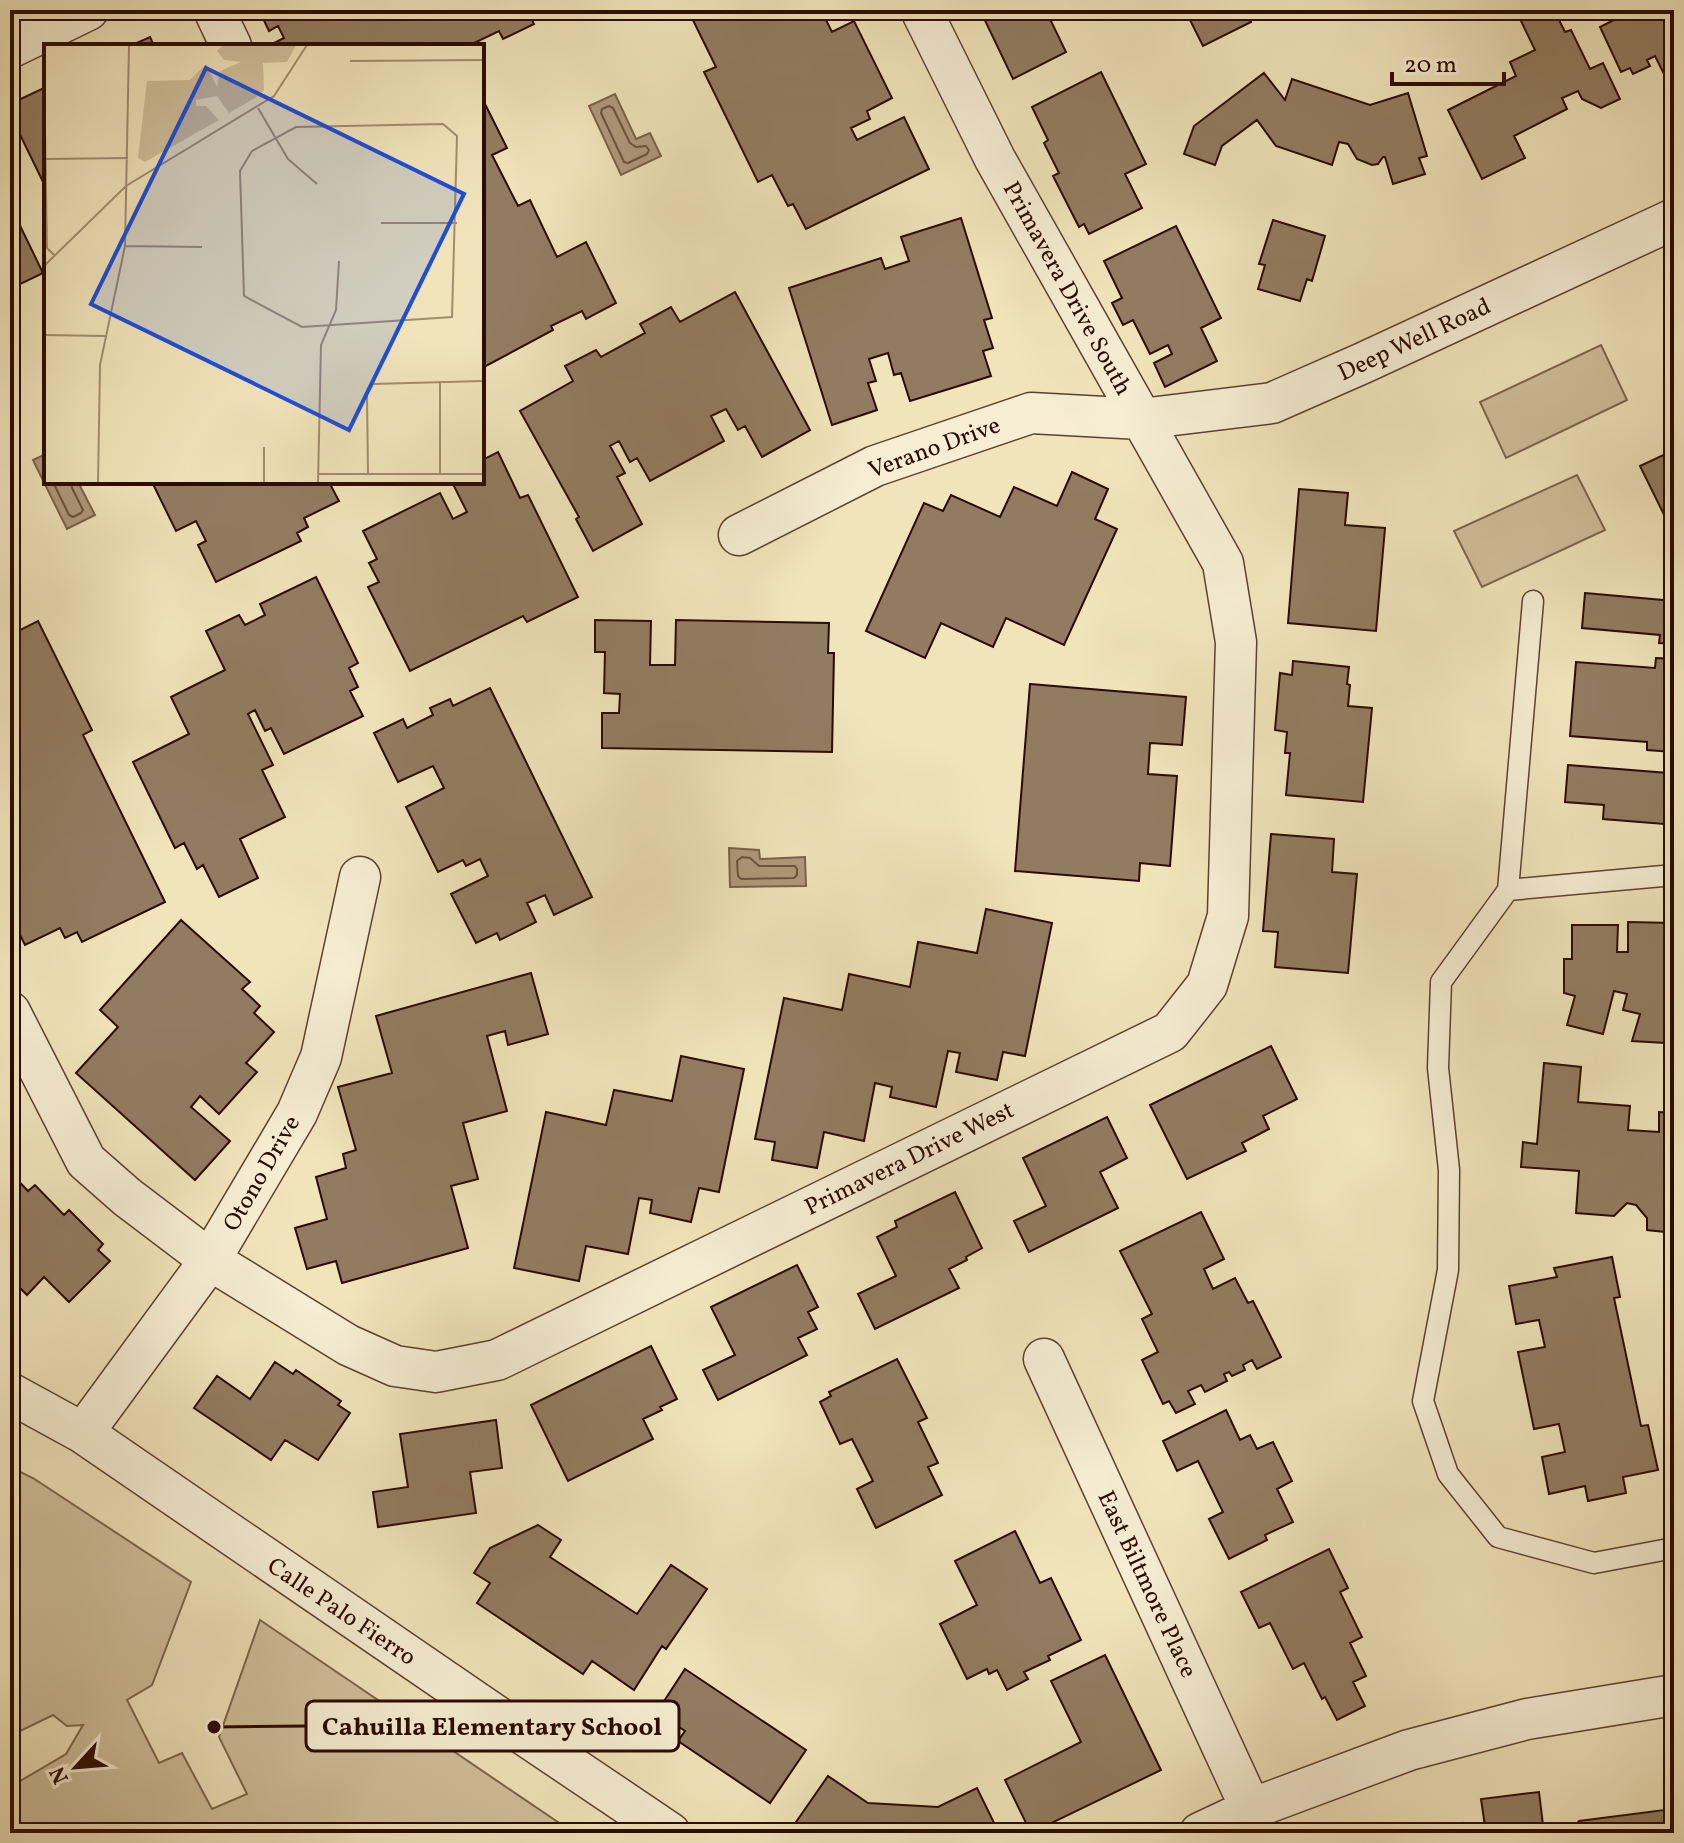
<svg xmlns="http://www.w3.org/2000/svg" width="1684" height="1843" font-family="Vollkorn,serif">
	<rect width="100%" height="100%" fill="#f1e4bb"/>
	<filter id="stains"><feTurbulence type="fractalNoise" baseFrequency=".0025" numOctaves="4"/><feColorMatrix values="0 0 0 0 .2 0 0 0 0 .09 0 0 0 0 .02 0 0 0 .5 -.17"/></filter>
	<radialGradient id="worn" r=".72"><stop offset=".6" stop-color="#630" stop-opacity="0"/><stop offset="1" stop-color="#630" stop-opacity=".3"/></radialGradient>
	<path fill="#cfbf9b" stroke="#7d654e" stroke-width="2" d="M1601 345 1627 400 1506 458 1480 402Z
		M1577 475 1605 530 1482 587 1454 531Z
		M10 1467 33 1478 191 1582 152 1685 127 1700 159 1763 182 1753 212 1809 247 1794 219 1737 260 1620 574 1833H10V1787L66 1754 83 1725 67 1726 53 1715 10 1736Z"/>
	<path fill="#ae9a7b" stroke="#7a614a" stroke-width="2" d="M615 94 636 139 650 133 661 156 621 175 589 106Z
		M46 454V482H78L95 515 67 529 33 460Z
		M729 848 759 850 760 859 805 857 806 886 730 887Z"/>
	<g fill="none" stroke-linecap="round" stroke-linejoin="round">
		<path stroke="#6c523e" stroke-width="2" d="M609 106 613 108 630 143 636 147 646 146 649 150 647 154 628 163 624 162 601 113 602 109Z
			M53 482 69 515 73 517 81 513 83 510 72 488 71 482
			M742 857 750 858 759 866H795L797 869V875L794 878 741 879 738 876 737 861Z"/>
	</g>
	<path fill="#927c61" stroke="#2b0b00" stroke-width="2" d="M259 10H527L534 24 503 39 499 31 468 46H275L274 43 284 38 278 26 269 31Z
		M688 10H821L832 32 854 21 892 98 867 111 870 119 851 128 857 140 904 117 929 169 806 229 793 204 788 206 772 175 758 182 704 72 716 67Z
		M980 10H1064L1049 17 1066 52 1013 79Z
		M1185 10H1245L1251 22 1203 46Z
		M1544 10H1554L1565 32 1571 30 1590 69 1603 63 1620 99 1601 108 1582 99 1578 91 1562 98 1567 109 1514 136 1525 158 1482 179 1448 110 1516 76 1510 62 1535 50 1521 21Z
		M1629 10H1674V69L1664 74 1655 56 1647 60 1650 66 1633 74 1630 68 1621 72 1600 27 1630 12Z
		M150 37 154 46H130Z
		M1101 72 1146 164 1125 174 1142 208 1089 234 1084 224 1079 227 1053 176 1059 173 1044 143 1048 140 1032 107Z
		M1264 73 1285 100 1292 79 1370 105 1408 93 1427 156 1419 158 1425 174 1393 184 1385 157H1383L1378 164 1372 165 1357 159 1348 144 1339 142 1332 165 1276 146 1257 120 1222 146 1215 165 1184 154 1194 126Z
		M46 87V188L10 114V104Z
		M482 98 507 148 492 155 518 206 530 200 557 257 586 242 616 303 586 319 582 311 551 326 553 330 482 368Z
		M10 205 43 273 10 289Z
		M961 218 992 318 984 320 993 348 983 351 991 376 910 401 901 373 894 375 888 353 869 359 876 381 868 383 877 410 832 425 789 288 881 258 885 269 909 261 901 237Z
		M1273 220 1325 236 1312 281 1307 279 1300 301 1258 289 1265 265 1259 264Z
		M1176 226 1221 318 1201 328 1217 361 1165 387 1154 363 1172 354 1168 345 1150 354 1133 320 1123 325 1112 303 1122 298 1104 261Z
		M735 292 810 430 762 457 745 426 738 430 726 409 711 416 724 441 650 481 637 458 630 462 619 441 610 446 625 473 617 477 642 524 593 551 576 519 579 517 520 411 573 381 565 366 596 350 601 357 645 333 640 324 671 307 680 322Z
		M1674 450V535L1640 466Z
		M498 452 520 498 528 495 578 597 527 622 523 616 410 671 368 587 379 582 369 563 377 559 363 531 440 493 453 519 467 512 452 482H482V460Z
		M1072 472 1108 489 1095 519 1117 529 1064 645 1006 618 993 647 941 623 925 658 866 631 924 503 943 511 951 495 1000 517 1014 487 1057 506Z
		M152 482H329L339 501 304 518 308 527 297 533 301 541 216 582 198 545 206 541 196 521 176 531Z
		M1299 489 1348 493 1345 525 1385 528 1376 631 1288 623Z
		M316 577 358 663 349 668 358 687 350 691 363 716 284 754 271 728 265 731 255 710 248 714 273 765 262 770 285 817 240 839 258 878 219 897 203 865 197 869 184 843 175 848 133 762 189 734 171 697 225 670 206 631 239 615 245 625 265 615 260 604Z
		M1585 593 1674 601V644L1659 643 1660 635 1582 628Z
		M595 620 651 621 650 665H675L676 620 829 623 828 653H834L832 752 602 748V713H619L620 694 604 693 605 652H595Z
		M38 621 92 730 83 735 165 902 82 942 77 932 65 938 60 928 25 945 10 915V858L16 855 10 843V635Z
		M1656 658 1674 659 1673 752 1647 750V742L1570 736 1576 662 1655 668Z
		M1293 661 1349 667 1347 684 1350 685 1348 706 1372 708 1363 802 1286 795 1290 753H1285L1287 732 1275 730 1280 673 1292 675Z
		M1030 684 1186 697 1182 745 1150 743 1148 774 1177 776 1170 866 1140 863 1139 881 1015 871Z
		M490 688 592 897 554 915 545 895 527 903 536 922 500 940 497 933 476 943 451 894 488 876 480 859 466 866 463 860 438 872 406 807 444 788 433 766 398 782 374 733 403 719 407 728 433 715 430 708 450 699 453 706Z
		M1568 765 1668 773 1664 824 1603 819 1604 805 1565 802Z
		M1271 834 1334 839 1332 872 1357 874 1348 973 1275 967 1278 932 1263 931Z
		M986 909 1052 923 1025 1056 1003 1052 997 1080 956 1072 960 1053 948 1051 936 1107 890 1097 892 1087 875 1083 864 1141 824 1132 817 1168 772 1160 775 1142 755 1139 784 998 842 1010 849 974 910 987 918 942 977 953Z
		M181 920 250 982 242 989 260 1006 254 1013 274 1032 246 1063 257 1072 219 1114 200 1096 191 1107 230 1141 195 1180 76 1073 118 1027 100 1010Z
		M1628 922 1674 923V1024H1671L1665 1043 1632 1041 1640 1014 1623 1010 1627 994 1614 991 1603 1034 1567 1025 1575 996 1564 993V959H1572V925H1618L1617 952H1628Z
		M531 973 548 1034 508 1045 505 1031 487 1036 507 1111 463 1123 478 1179 451 1186 468 1248 342 1283 336 1261 307 1269 295 1228 327 1219 316 1177 346 1168 343 1154 356 1150 338 1087 392 1073 376 1016Z
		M1271 1046 1297 1099 1263 1116 1269 1129 1242 1143 1246 1151 1187 1179 1150 1105Z
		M681 1056 744 1069 719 1192 699 1188 691 1222 650 1213 652 1200 639 1198 628 1254 586 1246 579 1281 514 1268 546 1112 606 1125 614 1090 672 1101Z
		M1544 1063 1581 1067 1578 1102 1630 1106 1628 1130 1659 1132V1112L1674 1113V1233L1647 1230V1218L1636 1205 1627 1203 1614 1216 1576 1213 1579 1171 1521 1167 1523 1142 1537 1144Z
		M1107 1117 1127 1158 1100 1172 1118 1208 1029 1252 1014 1221 1046 1206 1023 1158Z
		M10 1172 28 1191 35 1185 64 1215 69 1210 103 1244 98 1250 110 1261 69 1302 44 1277 27 1295 10 1278Z
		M955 1192 982 1248 966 1257 967 1260 949 1269 959 1288 875 1329 858 1294 896 1276 877 1237 897 1227 895 1221Z
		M1201 1212 1224 1259 1204 1269 1213 1289 1235 1278 1248 1303 1253 1301 1281 1357 1257 1369 1252 1360 1243 1365 1245 1370 1232 1376 1229 1372 1224 1374 1227 1381 1205 1392 1201 1385 1188 1391 1195 1404 1176 1413 1169 1401 1163 1404 1142 1360 1158 1352 1142 1319 1152 1314 1120 1251Z
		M1612 1257 1620 1297 1614 1298 1641 1426 1648 1425 1658 1470 1623 1477 1626 1493 1588 1501 1585 1486 1549 1494 1542 1457 1565 1452 1559 1424 1534 1429 1518 1352 1545 1347 1539 1320 1516 1324 1509 1286 1557 1277 1554 1268Z
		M797 1265 818 1307 808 1312 817 1329 798 1338 807 1355 718 1400 703 1370 735 1355 711 1307Z
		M651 1346 677 1399 660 1407 662 1410 643 1419 653 1439 568 1481 531 1405Z
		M897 1359 927 1418 918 1422 938 1463 928 1467 942 1495 876 1528 857 1489 873 1481 852 1439 840 1444 820 1402 831 1396 829 1392Z
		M275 1362 293 1374 296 1370 341 1401 338 1405 350 1413 318 1460 285 1440 271 1460 194 1408 217 1376 250 1399Z
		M1226 1410 1240 1440 1250 1435 1257 1449 1273 1442 1292 1481 1277 1489 1293 1522 1265 1535 1267 1540 1229 1559 1209 1519 1223 1512 1198 1461 1177 1471 1163 1441Z
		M496 1420 502 1468 470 1472 476 1513 378 1527 373 1492 408 1487 400 1434Z
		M538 1525 561 1540 550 1557 637 1614 671 1565 707 1589 666 1649 662 1646 634 1690 592 1661 583 1674 477 1603 490 1583 474 1573 490 1548Z
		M1015 1531 1040 1583 1051 1578 1081 1640 1048 1656 1050 1660 1024 1672 1028 1679 1007 1690 997 1670 989 1674 987 1669 967 1679 940 1624 977 1605 955 1561Z
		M1329 1549 1348 1588 1340 1592 1362 1637 1350 1643 1366 1676 1353 1682 1365 1706 1337 1720 1325 1697 1322 1699 1304 1663 1293 1669 1270 1623 1259 1628 1241 1592Z
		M1105 1655 1161 1770 1031 1833 1005 1780 1081 1742 1051 1681Z
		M685 1669 806 1750 770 1803 678 1741 685 1731 657 1712Z
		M828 1776 868 1803 938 1807 977 1788 999 1833H806L794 1825Z
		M1539 1792 1544 1833H1486L1481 1799Z
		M1664 1810 1668 1833H1570L1579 1821Z
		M1463 1823 1466 1833H1434Z"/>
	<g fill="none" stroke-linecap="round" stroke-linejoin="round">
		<g stroke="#5c412f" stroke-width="23">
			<path id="service" d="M1674 875 1508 890 1441 982 1438 1068 1449 1170 1448 1270 1423 1401 1448 1474 1498 1537 1594 1563 1674 1548
				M1508 890 1533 601"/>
		</g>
		<g stroke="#5c412f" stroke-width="43">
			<path id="minor" d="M214 10 231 46
				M10 48 88 10
				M739 535 875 466 1031 413 1141 419 1272 403 1363 363 1674 219
				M10 1012 86 1161 127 1197 210 1260 348 1345 395 1366 436 1372 497 1360 1170 1032 1207 985 1228 916 1236 642 1223 563 995 159 921 10
				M1044 1359 1251 1809
				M10 1393 83 1433 489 1711 670 1833
				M83 1433 210 1260 297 1113 321 1057 360 877
				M1200 1833 1251 1809 1409 1750 1527 1719 1674 1695"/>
		</g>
		<use href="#service" stroke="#f6edd3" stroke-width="20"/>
		<use href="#minor" stroke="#f6edd3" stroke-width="40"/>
	</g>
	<g text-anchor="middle" stroke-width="7" stroke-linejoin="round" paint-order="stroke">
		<g font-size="24" fill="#2b0b00" stroke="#f6edd3">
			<text transform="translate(1068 288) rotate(61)" y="8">Primavera Drive South</text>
			<text transform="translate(1414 339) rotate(-25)" y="8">Deep Well Road</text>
			<text transform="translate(934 447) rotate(-20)" y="8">Verano Drive</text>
			<text transform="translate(909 1158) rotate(-26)" y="8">Primavera Drive West</text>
			<text transform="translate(261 1173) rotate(-60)" y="8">Otono Drive</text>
			<text transform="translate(1148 1584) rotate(65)" y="8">East Biltmore Place</text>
			<text transform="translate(342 1611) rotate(34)" y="8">Calle Palo Fierro</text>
		</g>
	</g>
	<g transform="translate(44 44)">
		<rect width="440" height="440" fill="#f1e4bb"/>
		<path d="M179 1H252L243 18 219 19 220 46 211 54 185 69 173 52 152 56V62H162L175 76 101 118 94 114 103 37 146 36 162 20 173 43 176 27 197 18 180 16 173 7Z" fill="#cfbf9b"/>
		<path fill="none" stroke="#a28d70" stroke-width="2" d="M306 17 440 16M0 27 3 204 11 212M214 64 244 115 273 140M399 80 413 92 408 273 258 283 200 252 196 127 208 107 252 83ZM1 115 84 114M337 179H413M81 202 158 203M0 222 82 142 230 52 263 1M0 291 61 292M274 430H440M324 430 323 350 329 340 440 337M396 430V337M54 439 56 321 81 202 85 1M220 439V403M274 439 277 301 292 266 295 217"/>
		<path fill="#1d4ed8" fill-opacity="0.15" stroke="#1d4ed8" stroke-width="4" d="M162 24 420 150 305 386 47 260Z"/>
		<rect width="440" height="440" fill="none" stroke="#2b0b00" stroke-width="4"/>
	</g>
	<path fill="none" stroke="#2b0b00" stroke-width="3" d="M214 1727L306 1726"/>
	<circle fill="#2b0b00" stroke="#f6edd3" stroke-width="3" cx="214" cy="1727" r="8"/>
	<rect fill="#f6edd3" stroke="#2b0b00" stroke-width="3" x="306" y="1701" width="373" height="50" rx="8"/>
	<g font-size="26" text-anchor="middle" font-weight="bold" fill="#2b0b00">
		<text x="492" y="1735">Cahuilla Elementary School</text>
	</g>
	<rect width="1684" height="1843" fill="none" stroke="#f1e4bb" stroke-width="40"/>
	<rect x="12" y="12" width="1660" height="1819" fill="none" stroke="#2b0b00" stroke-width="4"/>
	<rect x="20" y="20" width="1644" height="1803" fill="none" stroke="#2b0b00" stroke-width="2"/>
	<g transform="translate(76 1767) rotate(244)" stroke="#f6edd3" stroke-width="6" paint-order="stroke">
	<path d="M0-6L14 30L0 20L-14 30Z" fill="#2b0b00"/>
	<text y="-12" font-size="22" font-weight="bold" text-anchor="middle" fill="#2b0b00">N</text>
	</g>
	<path d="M1392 72v12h112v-12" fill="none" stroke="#2b0b00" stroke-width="4"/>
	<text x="1404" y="72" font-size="24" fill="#2b0b00" stroke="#f6edd3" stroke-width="6" paint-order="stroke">20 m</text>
	<rect width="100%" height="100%" filter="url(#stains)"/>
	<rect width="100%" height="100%" fill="url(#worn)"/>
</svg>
